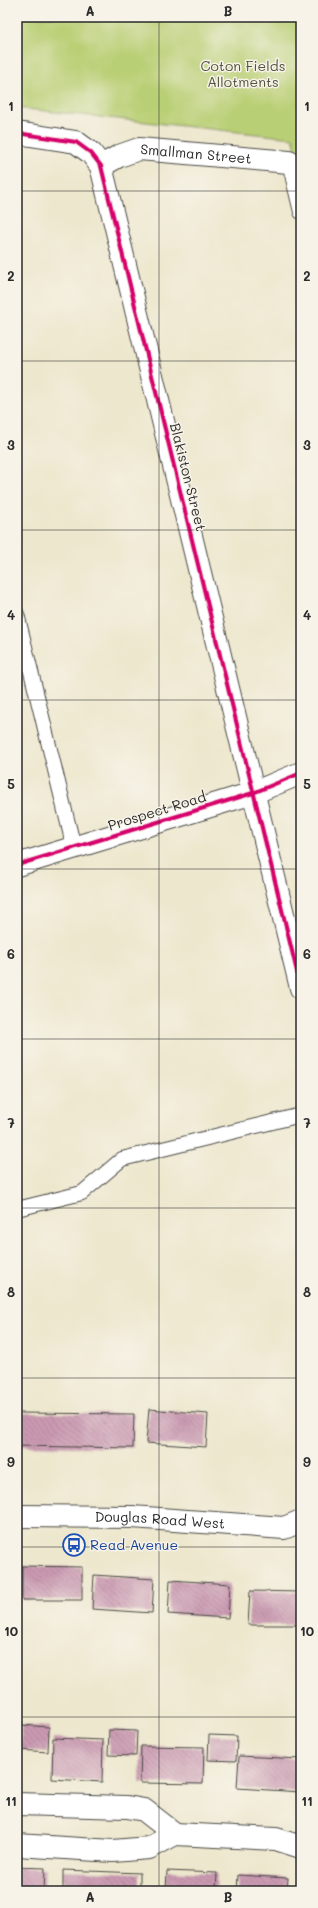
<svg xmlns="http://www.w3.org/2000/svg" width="318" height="1908" font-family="Mali,sans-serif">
	<defs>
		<pattern id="building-back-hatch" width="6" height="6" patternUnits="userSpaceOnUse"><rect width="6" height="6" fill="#cb9ab2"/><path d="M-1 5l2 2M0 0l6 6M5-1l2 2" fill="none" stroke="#a57e91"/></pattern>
	</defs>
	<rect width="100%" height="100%" fill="#f7f3e8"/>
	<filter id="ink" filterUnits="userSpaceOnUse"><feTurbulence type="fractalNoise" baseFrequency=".025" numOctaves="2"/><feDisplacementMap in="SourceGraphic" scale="8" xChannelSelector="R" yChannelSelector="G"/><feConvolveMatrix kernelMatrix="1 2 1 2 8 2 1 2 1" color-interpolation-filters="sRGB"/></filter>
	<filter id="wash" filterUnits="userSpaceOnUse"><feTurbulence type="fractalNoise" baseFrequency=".012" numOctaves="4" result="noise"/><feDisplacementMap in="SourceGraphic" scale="16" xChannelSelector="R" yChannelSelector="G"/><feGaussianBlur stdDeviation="0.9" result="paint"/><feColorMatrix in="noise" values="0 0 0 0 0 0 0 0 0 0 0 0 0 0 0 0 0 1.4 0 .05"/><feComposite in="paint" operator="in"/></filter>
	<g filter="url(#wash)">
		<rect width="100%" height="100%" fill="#ede7cd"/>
		<path fill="#b9cf74" stroke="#727d50" d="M17 17H301V169L293 138 17 108Z"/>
		<g id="blocks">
			<path fill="url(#building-back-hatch)" d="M149 1409 208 1414 206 1447 146 1443Z
				M17 1413 134 1414 133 1448 17 1446Z
				M22 1566 82 1567V1600H22Z
				M94 1575 154 1579 152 1613 92 1609Z
				M170 1580 230 1584 228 1618 168 1614Z
				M250 1591 301 1592V1625H248Z
				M21 1725 49 1727 48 1752 20 1750Z
				M109 1730 137 1731 136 1756 108 1755Z
				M209 1735 237 1736 236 1761 208 1760Z
				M53 1738 103 1740 102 1782 52 1779Z
				M141 1746 204 1747 203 1784 140 1783Z
				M239 1756 301 1759V1792L237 1788Z
				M17 1867 45 1868 44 1891H17Z
				M63 1870 140 1873V1891H63Z
				M167 1871 217 1873 216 1891H166Z
				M238 1875 288 1878 287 1891H237Z"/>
		</g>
	</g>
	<g filter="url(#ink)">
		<use href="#blocks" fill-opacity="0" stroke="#484743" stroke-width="1"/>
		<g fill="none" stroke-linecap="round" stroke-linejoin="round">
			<g stroke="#484743" stroke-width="16">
				<path id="lane" d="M289 162 301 212
					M17 614 74 848
					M17 1209 82 1193 122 1159 301 1115"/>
			</g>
			<g stroke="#484743" stroke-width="24">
				<g id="street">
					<path d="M17 133 76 142 91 153 101 166 301 988"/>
					<path id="s1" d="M101 166 119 156 139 149 289 162"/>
					<path d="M17 865 253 793 301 773"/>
					<path id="s2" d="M17 1516 132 1517 284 1528 301 1521"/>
					<path d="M17 1804 127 1807 144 1810 175 1834"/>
					<path d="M17 1845 113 1851 149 1848 175 1834 276 1839 301 1847"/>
				</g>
			</g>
			<use href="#lane" stroke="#fff" stroke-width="14"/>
			<use href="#street" stroke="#fff" stroke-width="22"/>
			<g stroke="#f7f3e8" stroke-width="6">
				<path id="cycleway" d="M17 133 76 142 91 153 101 166 301 988
					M17 865 253 793 301 773"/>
			</g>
			<use href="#cycleway" stroke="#d6006c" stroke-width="4"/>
		</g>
	</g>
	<path fill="none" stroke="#2b2b2b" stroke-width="1" stroke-opacity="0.55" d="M159 17V1891M17 191H301M17 361H301M17 530H301M17 700H301M17 869H301M17 1039H301M17 1208H301M17 1378H301M17 1547H301M17 1717H301"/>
	<defs>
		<g id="bus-ring" transform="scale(1.15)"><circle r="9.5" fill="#f7f3e8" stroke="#1a4fb4" stroke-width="1.5"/><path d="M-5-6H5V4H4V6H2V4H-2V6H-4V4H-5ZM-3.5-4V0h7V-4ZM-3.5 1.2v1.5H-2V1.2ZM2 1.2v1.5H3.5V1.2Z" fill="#1a4fb4"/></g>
	</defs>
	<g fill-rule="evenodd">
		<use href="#bus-ring" x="74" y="1545"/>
	</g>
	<g text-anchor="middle" stroke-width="3" stroke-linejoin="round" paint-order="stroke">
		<g font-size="14" fill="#4e543d" stroke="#f7f3e8">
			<text x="243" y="71">Coton Fields<tspan x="243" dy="16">Allotments</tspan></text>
		</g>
		<g font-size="14" fill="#2b2b2b" stroke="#f7f3e8">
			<text dy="5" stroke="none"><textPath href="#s1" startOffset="99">Smallman Street</textPath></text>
			<text transform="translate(188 477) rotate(76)" y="5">Blakiston Street</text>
			<text transform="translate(157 811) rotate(-17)" y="5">Prospect Road</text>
			<text dy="5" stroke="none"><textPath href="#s2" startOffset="143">Douglas Road West</textPath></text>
		</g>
		<g font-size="14" fill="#164399" stroke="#f7f3e8" text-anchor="start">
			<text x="90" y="1550">Read Avenue</text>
		</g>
	</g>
	<rect width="318" height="1908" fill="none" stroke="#f7f3e8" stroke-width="44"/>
	<rect x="22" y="22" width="274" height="1864" fill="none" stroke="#2b2b2b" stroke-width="1.5"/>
	<g font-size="13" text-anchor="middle" font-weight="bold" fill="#2b2b2b">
		<text x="90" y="16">A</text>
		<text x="228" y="16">B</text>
		<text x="11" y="111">1</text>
		<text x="307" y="111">1</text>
		<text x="11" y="281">2</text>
		<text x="307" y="281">2</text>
		<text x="11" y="450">3</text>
		<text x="307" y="450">3</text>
		<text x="11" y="620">4</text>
		<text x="307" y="620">4</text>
		<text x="11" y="789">5</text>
		<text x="307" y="789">5</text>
		<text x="11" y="959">6</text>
		<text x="307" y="959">6</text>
		<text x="11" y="1128">7</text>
		<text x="307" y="1128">7</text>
		<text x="11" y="1297">8</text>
		<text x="307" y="1297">8</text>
		<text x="11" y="1467">9</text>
		<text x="307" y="1467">9</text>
		<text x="11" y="1636">10</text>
		<text x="307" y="1636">10</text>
		<text x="11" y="1806">11</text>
		<text x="307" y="1806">11</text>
		<text x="90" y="1902">A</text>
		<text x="228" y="1902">B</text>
	</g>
</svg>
